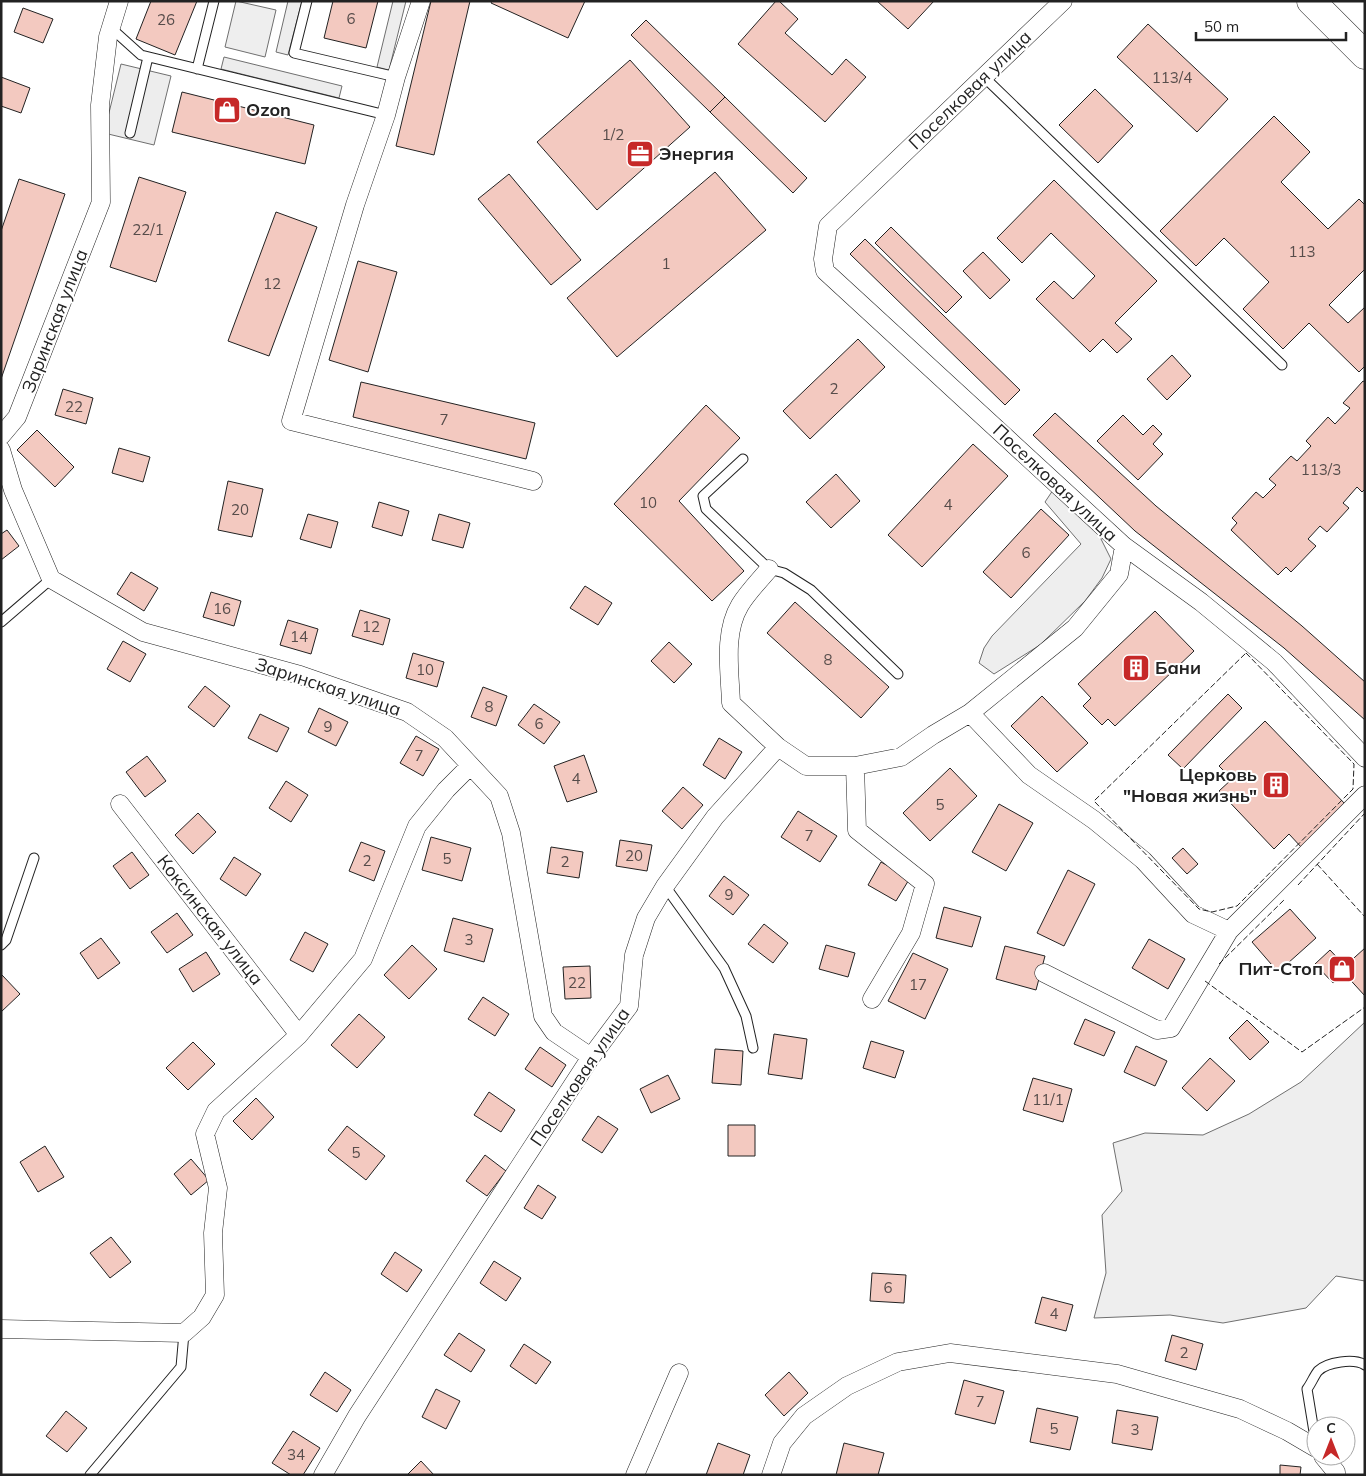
<svg xmlns="http://www.w3.org/2000/svg" width="1366" height="1476" font-family="Mulish,sans-serif">
	<rect width="100%" height="100%" fill="#fff"/>
	<path fill="#eee" stroke="#6f6f6f" d="M236 1 276 10 265 57 225 47Z
		M1053 490 1094 525 1111 559 1102 578 1085 601 1040 645 994 674 979 663 984 648 992 636 1081 544 1045 502Z
		M1365 1022V1281L1336 1276 1306 1308 1223 1323 1170 1315 1094 1318 1106 1273 1102 1215 1122 1191 1113 1143 1145 1133 1203 1135 1249 1114 1301 1082Z"/>
	<path fill="#ededed" stroke="#6f6f6f" d="M288 1H302L288 55 276 52Z
		M393 1H406L389 70 377 67Z
		M224 57 342 86 339 98 221 69Z
		M121 64 171 76 154 145 104 133Z"/>
	<path fill="#f3c9c0" stroke="#222" d="M151 1H197L175 55 136 39Z
		M333 1H378L366 48 324 38Z
		M431 1H470L434 155 396 146Z
		M492 1H585L568 38 491 3Z
		M776 1H779L798 19 785 33 832 75 846 59 866 77 825 122 738 44Z
		M877 1H934L908 29Z
		M23 8 53 19 43 43 14 32Z
		M646 20 725 97 710 112 631 35Z
		M1148 24 1228 99 1197 132 1117 57Z
		M630 60 690 127 597 210 537 142Z
		M1 77 30 88 21 113 1 106Z
		M1095 89 1133 126 1098 163 1059 125Z
		M182 92 314 125 305 164 172 132Z
		M725 97 807 178 793 193 710 112Z
		M1274 116 1310 152 1281 182 1328 229 1359 199 1365 205V269L1329 305 1348 323 1365 307V366L1359 372 1309 323 1283 349 1243 309 1269 282 1224 238 1196 266 1160 231Z
		M715 172 766 230 617 357 567 298Z
		M509 174 581 260 551 285 478 199Z
		M139 177 186 192 156 282 110 267Z
		M19 179 65 194 1 379V231Z
		M1054 180 1157 281 1115 323 1132 339 1117 353 1103 339 1090 352 1036 299 1054 281 1073 299 1095 276 1051 233 1022 263 997 238Z
		M276 212 317 227 269 356 228 341Z
		M891 227 962 297 946 313 875 243Z
		M865 239 1020 390 1005 405 850 254Z
		M983 252 1010 280 990 299 963 271Z
		M358 261 397 272 368 372 329 360Z
		M858 339 885 367 810 439 783 411Z
		M1172 355 1191 376 1167 400 1147 379Z
		M1363 381 1365 382V489L1362 492 1357 487 1343 503 1349 508 1327 532 1320 526 1308 539 1316 546 1291 572 1286 567 1278 575 1231 530 1237 523 1232 518 1256 492 1263 498 1276 485 1269 479 1291 456 1297 461 1311 446 1306 441 1328 417 1335 424 1350 408 1343 403Z
		M361 382 535 423 526 459 353 417Z
		M63 389 93 398 86 424 55 415Z
		M706 405 740 438 679 501 744 571 712 601 614 504Z
		M1055 413 1156 506 1302 626 1365 682V720L1284 648 1135 531 1033 435Z
		M1123 415 1143 435 1153 425 1162 434 1153 444 1163 454 1138 480 1097 441Z
		M37 430 74 467 55 487 17 450Z
		M973 444 1008 476 922 567 888 535Z
		M119 448 150 457 143 482 112 473Z
		M836 474 860 501 831 528 806 502Z
		M228 481 263 489 252 537 218 530Z
		M379 502 409 511 402 536 372 527Z
		M1041 509 1069 535 1011 598 983 572Z
		M308 514 338 522 331 548 300 539Z
		M439 514 470 523 463 548 432 540Z
		M7 530 19 546 1 560V534Z
		M131 572 158 588 144 611 117 594Z
		M585 586 612 603 598 625 570 608Z
		M211 592 241 601 234 626 203 617Z
		M795 602 889 687 861 718 767 633Z
		M360 610 390 619 383 645 352 636Z
		M1155 611 1194 651 1115 726 1108 719 1102 725 1083 706 1091 698 1078 684Z
		M288 620 318 629 311 654 280 645Z
		M123 641 146 654 130 682 107 669Z
		M669 642 692 664 674 683 651 661Z
		M413 653 444 662 437 687 406 678Z
		M205 686 230 706 214 727 188 707Z
		M483 687 507 696 496 726 471 717Z
		M1228 694 1242 708 1183 769 1168 755Z
		M1042 696 1088 743 1057 772 1011 726Z
		M534 704 560 722 544 744 518 725Z
		M319 708 348 722 336 746 308 732Z
		M260 714 289 728 277 752 248 738Z
		M1265 721 1347 806 1302 848 1289 834 1274 849 1219 791 1232 779 1219 766Z
		M416 736 439 749 423 776 400 763Z
		M719 738 742 752 725 779 703 765Z
		M584 755 597 792 567 802 554 766Z
		M147 756 166 781 145 797 126 772Z
		M950 768 977 796 930 841 903 813Z
		M286 781 308 795 291 822 269 808Z
		M683 787 703 805 682 829 662 811Z
		M999 804 1033 823 1006 871 972 852Z
		M798 811 837 836 820 862 781 837Z
		M198 813 216 832 193 854 175 835Z
		M431 837 471 848 462 881 422 870Z
		M620 840 652 845 647 871 616 866Z
		M361 842 385 851 374 881 349 871Z
		M551 847 583 852 579 878 547 873Z
		M1183 848 1198 864 1187 874 1172 858Z
		M132 852 149 875 130 889 113 866Z
		M234 857 261 874 246 896 220 879Z
		M881 862 910 878 896 901 868 885Z
		M1068 870 1095 884 1064 946 1037 933Z
		M724 876 749 895 733 915 709 896Z
		M944 907 981 917 972 947 936 938Z
		M1290 909 1316 938 1278 972 1252 942Z
		M177 913 193 935 167 953 151 932Z
		M453 918 493 929 484 962 444 951Z
		M764 924 788 943 773 963 748 944Z
		M305 932 328 944 313 972 290 960Z
		M101 938 120 963 98 979 80 953Z
		M1149 939 1185 959 1168 989 1132 968Z
		M412 945 437 969 409 999 384 975Z
		M826 945 855 953 848 977 819 969Z
		M1005 946 1045 956 1036 990 996 979Z
		M1365 948V996L1344 973 1333 983 1315 964 1330 950 1345 966Z
		M206 952 220 974 193 992 179 969Z
		M913 953 948 969 925 1019 888 1001Z
		M590 966 591 998 565 999 563 967Z
		M2 975 20 994 1 1012V976Z
		M483 997 509 1014 495 1036 468 1019Z
		M359 1014 385 1037 357 1068 331 1045Z
		M1085 1019 1115 1032 1104 1056 1074 1044Z
		M1247 1020 1269 1042 1250 1060 1229 1038Z
		M774 1034 807 1039 802 1079 768 1074Z
		M871 1041 904 1051 895 1078 863 1068Z
		M193 1042 215 1064 188 1090 166 1068Z
		M1136 1046 1167 1061 1155 1086 1124 1072Z
		M540 1047 566 1065 552 1087 525 1069Z
		M715 1049 743 1051 741 1085 712 1083Z
		M1210 1058 1235 1081 1207 1111 1182 1088Z
		M668 1075 680 1099 651 1113 640 1089Z
		M1033 1078 1072 1089 1063 1122 1023 1110Z
		M489 1092 515 1110 501 1132 474 1115Z
		M256 1098 274 1117 252 1140 233 1121Z
		M598 1116 618 1129 602 1153 582 1140Z
		M728 1125H755V1156H728Z
		M347 1126 385 1156 366 1180 328 1150Z
		M45 1146 64 1177 38 1192 20 1162Z
		M485 1155 506 1171 487 1196 466 1181Z
		M191 1159 209 1180 191 1195 174 1174Z
		M538 1185 556 1197 542 1219 524 1208Z
		M111 1237 131 1262 110 1278 90 1253Z
		M395 1252 422 1270 407 1292 381 1274Z
		M494 1261 521 1278 506 1301 480 1283Z
		M872 1273 906 1275 904 1303 870 1301Z
		M1042 1297 1073 1305 1066 1331 1035 1323Z
		M459 1333 485 1350 471 1372 444 1355Z
		M1172 1335 1203 1344 1196 1370 1165 1361Z
		M524 1344 551 1362 536 1384 510 1366Z
		M325 1372 351 1390 337 1412 310 1395Z
		M789 1372 808 1393 784 1416 765 1395Z
		M964 1380 1004 1391 995 1424 955 1414Z
		M436 1389 460 1401 446 1429 422 1417Z
		M1037 1408 1078 1417 1070 1450 1030 1442Z
		M1117 1410 1158 1417 1152 1450 1112 1443Z
		M66 1411 87 1428 67 1452 46 1436Z
		M293 1431 320 1448 303 1475H291L272 1463Z
		M718 1443 750 1455 743 1475H706Z
		M844 1443 884 1453 878 1475H836Z
		M421 1461 434 1475H407Z
		M1280 1465 1301 1467 1300 1475H1280Z"/>
	<g fill="none" stroke-linecap="round" stroke-linejoin="round">
		<g stroke="#222" stroke-width="11">
			<path id="lane" d="M307 1 294 53 396 77
				M111 28 141 55 386 115
				M197 69 214 1
				M984 77 1282 365
				M130 133 148 57
				M743 459 703 496 706 509 769 569 784 573 811 590 898 674
				M1 622 51 579
				M665 886 724 968 746 1016 753 1048
				M1 945 6 940 34 858
				M1316 1444 1307 1389C1311 1384 1314 1376 1318 1371 1327 1362 1354 1358 1365 1365
				M90 1475 181 1367 184 1333"/>
		</g>
		<g stroke="#222" stroke-width="19">
			<path id="street" d="M421 1 396 77 386 115 355 205 291 421 533 481
				M1 436 17 417 101 202 100 105 108 37 119 1
				M1 450 13 490 51 579 143 632 300 675 407 712 445 738 499 796 511 833 543 1016 554 1032 591 1057
				M1124 546 1201 602 1274 662 1365 758
				M769 569C760 580 748 592 740 605 723 633 730 672 731 703L778 747 806 766H855L901 757 933 735 970 713 1075 628 1119 574 1124 546 825 271 823 259 828 226 1063 1
				M970 713 1029 775 1094 820 1143 860 1193 914 1229 931 1365 795
				M855 766 857 830 925 884 911 933 872 999
				M120 804 299 1035
				M1044 973 1157 1030 1171 1028 1229 931
				M1 1329 184 1333 202 1317 215 1295 213 1233 218 1188 205 1134 216 1111 299 1035 363 959 417 826 446 790 470 766
				M1323 1456 1336 1472V1475
				M323 1475 357 1416 591 1057 629 1006 634 955 646 918 665 886 715 817 778 747
				M635 1475 679 1373
				M771 1475 782 1443 804 1416 847 1386 898 1362 950 1353 1117 1374 1240 1409 1287 1431 1316 1448"/>
		</g>
		<g stroke="#222" stroke-width="29">
			<path id="primary" d="M1311 1 1365 55"/>
		</g>
		<use href="#lane" stroke="#fff" stroke-width="9"/>
		<use href="#street" stroke="#fff" stroke-width="18"/>
		<use href="#primary" stroke="#fff" stroke-width="28"/>
		<path stroke="#222" stroke-width="1" stroke-dasharray="6 2.5" stroke-linecap="butt" d="M1246 653 1354 764 1353 789 1237 906 1212 912 1199 909 1094 801Z
			M1317 864 1365 917
			M1298 885 1365 813
			M1219 964 1285 899
			M1205 981 1302 1052 1365 1007"/>
	</g>
	<defs>
		<g id="shop-square" transform="scale(1.4375)"><rect x="-9" y="-9" width="18" height="18" rx="4" fill="#c62828" stroke="#fff"/><path d="M-5-2.5h2.3a2.7 3.5 0 0 1 5.4 0H5L5.5 6h-11ZM-1.5-2.5h3a1.5 2.3 0 0 0-3 0Z" fill="#fff"/></g>
		<g id="office-square" transform="scale(1.4375)"><rect x="-9" y="-9" width="18" height="18" rx="4" fill="#c62828" stroke="#fff"/><path d="M-6-3h4V-5.5h4V-3h4V5H-6ZM-1-4.5V-3h2v-1.5ZM-6 0V1H6V0Z" fill="#fff"/></g>
		<g id="building-square" transform="scale(1.4375)"><rect x="-9" y="-9" width="18" height="18" rx="4" fill="#c62828" stroke="#fff"/><path d="M-4-6H4V6H1V3H-1V6H-4ZM-2.5-4.3h1.7v1.8h-1.7ZM.8-4.3h1.7v1.8H.8ZM-2.5-1h1.7V.8h-1.7ZM.8-1h1.7V.8H.8Z" fill="#fff"/></g>
	</defs>
	<g fill-rule="evenodd">
		<use href="#shop-square" x="227" y="110"/>
		<use href="#office-square" x="640" y="154"/>
		<use href="#building-square" x="1136" y="668"/>
		<use href="#building-square" x="1276" y="785"/>
		<use href="#shop-square" x="1342" y="969"/>
	</g>
	<g text-anchor="middle" stroke-width="4" stroke-linejoin="round" paint-order="stroke">
		<g font-size="15" fill="#564c4a">
			<text x="351" y="24">6</text>
			<text x="166" y="25">26</text>
			<text x="1172" y="83">113/4</text>
			<text x="613" y="140">1/2</text>
			<text x="148" y="235">22/1</text>
			<text x="1302" y="257">113</text>
			<text x="666" y="269">1</text>
			<text x="272" y="289">12</text>
			<text x="834" y="394">2</text>
			<text x="74" y="412">22</text>
			<text x="444" y="425">7</text>
			<text x="1321" y="475">113/3</text>
			<text x="648" y="508">10</text>
			<text x="948" y="510">4</text>
			<text x="240" y="515">20</text>
			<text x="1026" y="558">6</text>
			<text x="222" y="614">16</text>
			<text x="371" y="632">12</text>
			<text x="299" y="642">14</text>
			<text x="828" y="665">8</text>
			<text x="425" y="675">10</text>
			<text x="489" y="712">8</text>
			<text x="539" y="729">6</text>
			<text x="328" y="732">9</text>
			<text x="419" y="761">7</text>
			<text x="576" y="784">4</text>
			<text x="940" y="810">5</text>
			<text x="809" y="841">7</text>
			<text x="634" y="861">20</text>
			<text x="447" y="864">5</text>
			<text x="367" y="866">2</text>
			<text x="565" y="867">2</text>
			<text x="729" y="900">9</text>
			<text x="469" y="945">3</text>
			<text x="577" y="988">22</text>
			<text x="918" y="990">17</text>
			<text x="1048" y="1105">11/1</text>
			<text x="356" y="1158">5</text>
			<text x="888" y="1293">6</text>
			<text x="1054" y="1319">4</text>
			<text x="1184" y="1358">2</text>
			<text x="980" y="1407">7</text>
			<text x="1054" y="1434">5</text>
			<text x="1135" y="1435">3</text>
			<text x="296" y="1460">34</text>
		</g>
		<g font-size="18" fill="#222" stroke="#fff">
			<text transform="translate(970 90) rotate(-44)" y="6">Поселковая улица</text>
			<text transform="translate(55 321) rotate(-69)" y="6">Заринская улица</text>
			<text transform="translate(1055 483) rotate(43)" y="6">Поселковая улица</text>
			<text transform="translate(328 687) rotate(18)" y="6">Заринская улица</text>
			<text transform="translate(210 920) rotate(52)" y="6">Коксинская улица</text>
			<text transform="translate(580 1077) rotate(-56)" y="6">Поселковая улица</text>
		</g>
		<g font-size="18" font-weight="bold" fill="#222" stroke="#fff" text-anchor="start">
			<text x="246" y="116">Ozon</text>
			<text x="659" y="160">Энергия</text>
			<text x="1155" y="674">Бани</text>
			<text x="1257" y="781" text-anchor="end">Церковь<tspan x="1257" dy="21">"Новая жизнь"</tspan></text>
			<text x="1323" y="975" text-anchor="end">Пит-Стоп</text>
		</g>
	</g>
	<rect width="1366" height="1476" fill="none" stroke="#222222" stroke-width="5"/>
	<g transform="translate(1331 1441)"><circle r="24" fill="#ffffff" stroke="#a7a7a7"/>
	<path d="M0-4L9 19L0 12L-9 19Z" fill="#c62828"/>
	<text y="-8" font-size="14" font-weight="bold" text-anchor="middle" fill="#222222">С</text>
	</g>
	<path d="M1196 32v8h150v-8" fill="none" stroke="#222222" stroke-width="2.5"/>
	<text x="1204" y="32" font-size="15" fill="#222222" stroke="#ffffff" stroke-width="4" paint-order="stroke">50 m</text>
</svg>
